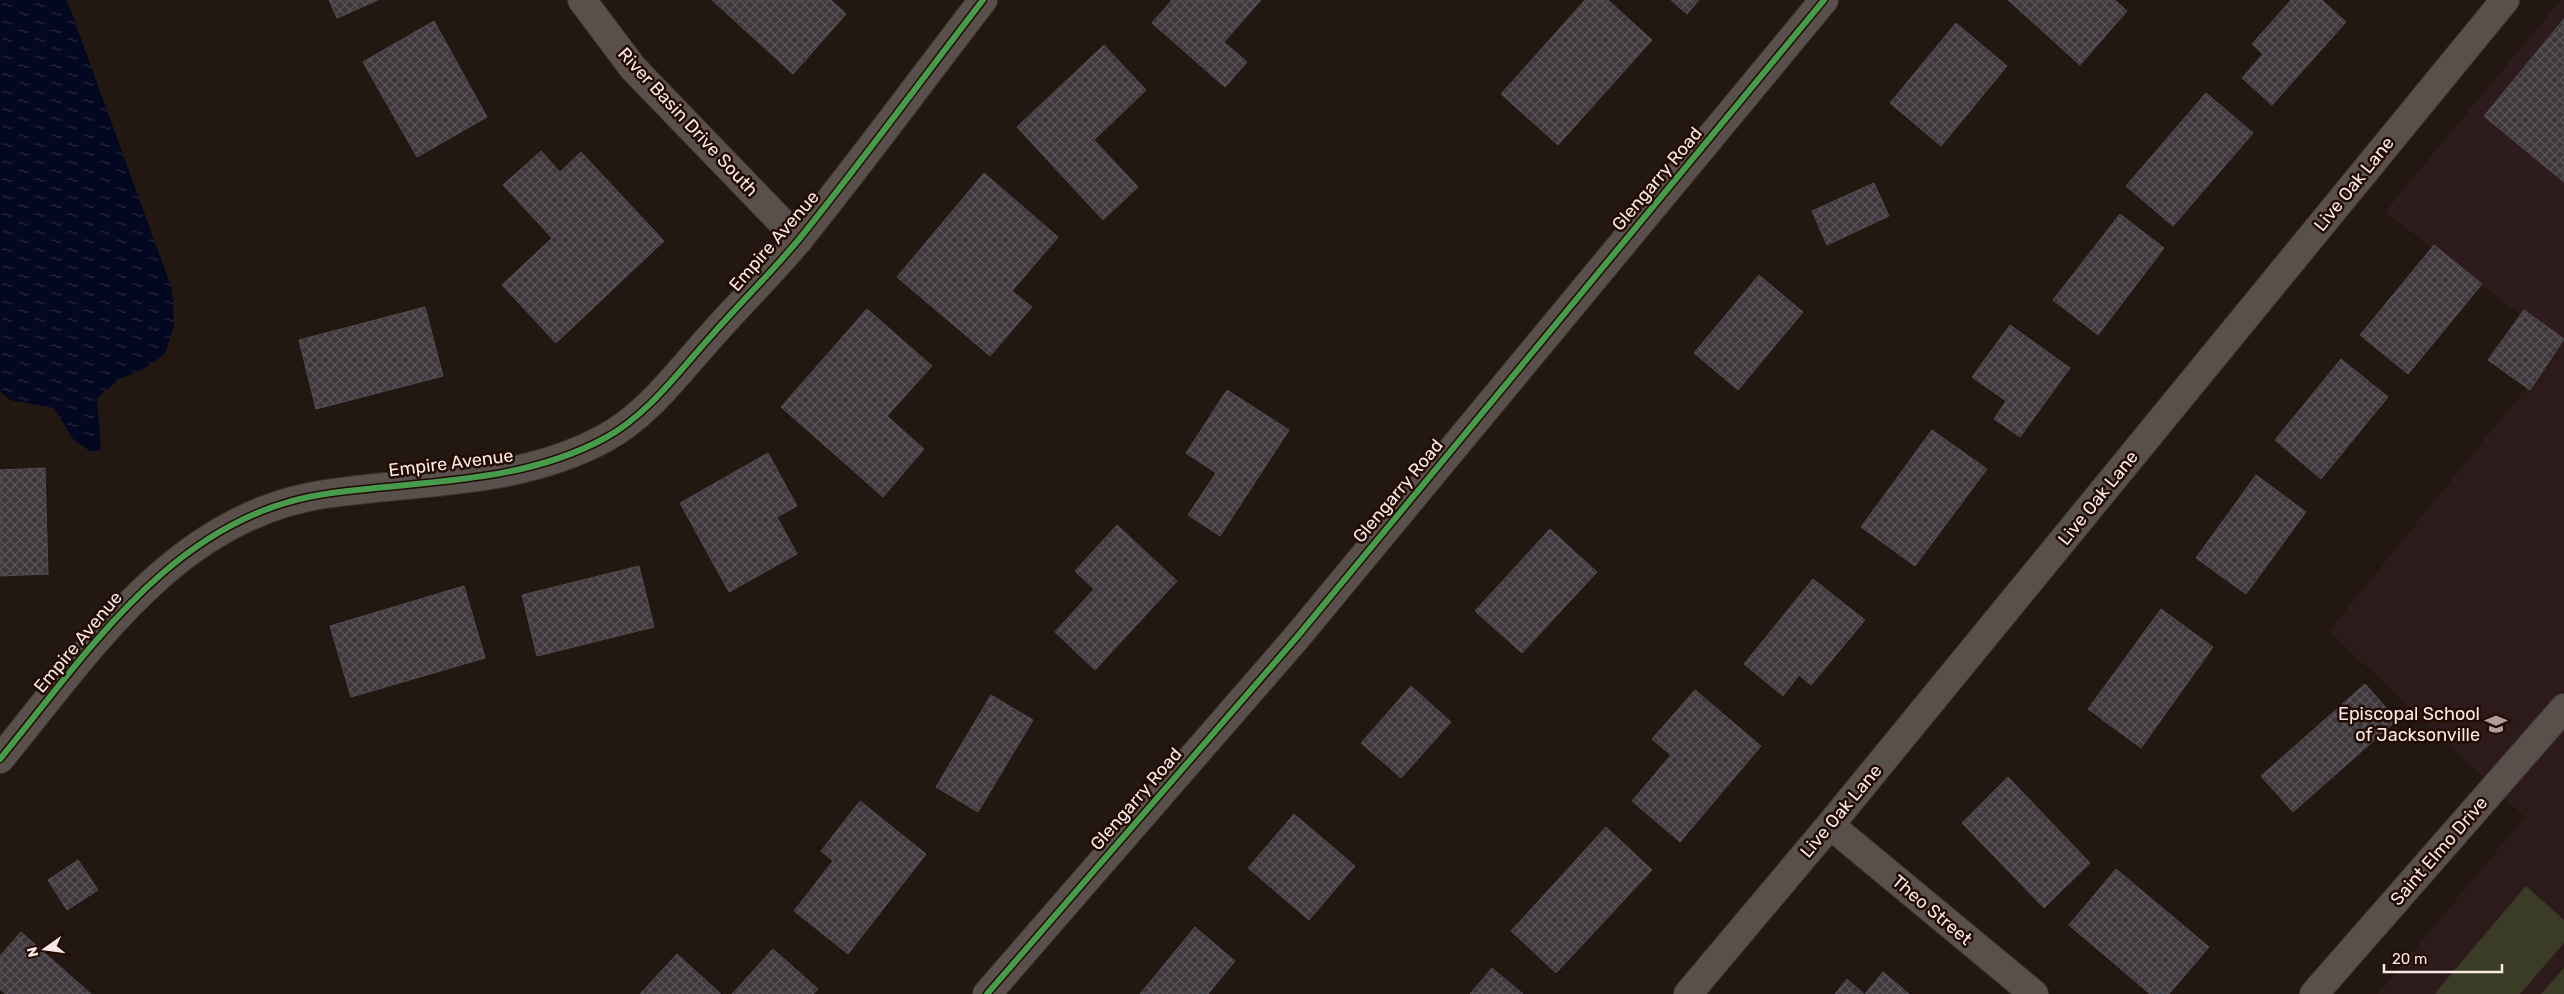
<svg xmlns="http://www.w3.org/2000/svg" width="2564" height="994" font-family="Rubik,sans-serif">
	<defs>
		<pattern id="water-ripples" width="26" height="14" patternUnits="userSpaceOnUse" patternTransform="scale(1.25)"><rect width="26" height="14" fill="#03071f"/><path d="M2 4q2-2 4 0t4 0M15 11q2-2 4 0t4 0" fill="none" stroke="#292b3f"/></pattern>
		<pattern id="building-cross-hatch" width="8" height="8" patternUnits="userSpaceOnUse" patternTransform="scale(1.25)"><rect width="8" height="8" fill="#3e383d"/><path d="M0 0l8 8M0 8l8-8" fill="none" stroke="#5b5559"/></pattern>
	</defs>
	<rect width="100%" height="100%" fill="#231712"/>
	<path fill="#2d1b1e" d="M2561 0H2564V341L2561 345 2385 212Z"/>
	<path fill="#2d1b1c" d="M2564 341V994H2378L2525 817 2329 631Z"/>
	<path fill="#3a3c26" d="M2526 886 2564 920V943L2520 994H2437L2435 993Z
		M2564 968V994H2541Z"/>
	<path fill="url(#water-ripples)" d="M0 0H67L172 289 174 326 165 354 144 369 120 379 97 398 101 450 91 452 73 439 54 408 10 400 0 391Z"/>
	<path fill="url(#building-cross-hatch)" stroke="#514c50" d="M329 0H378L337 18Z
		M712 0H831L846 14 793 74Z
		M1172 0H1261L1224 42 1247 62 1225 87 1152 23Z
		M1585 0H1608L1652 40 1558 145 1501 94Z
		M1671 0H1699L1687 14Z
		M2008 0H2115L2127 11 2080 65Z
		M2291 0H2322L2346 22 2272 105 2242 78 2263 54 2252 44Z
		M2564 19V182L2484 116Z
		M434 21 487 117 417 157 363 62Z
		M1956 23 2007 66 1941 146 1890 103Z
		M1104 45 1146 90 1094 140 1138 187 1103 220 1017 127Z
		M2206 93 2253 133 2173 226 2126 186Z
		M541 151 560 172 581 152 664 241 556 343 502 285 552 238 503 185Z
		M984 173 1058 237 1012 291 1032 307 990 356 897 277Z
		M1874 183 1889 216 1827 245 1812 211Z
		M2120 214 2164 248 2098 335 2053 300Z
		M2434 245 2482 284 2408 374 2360 335Z
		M1759 275 1803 312 1738 390 1694 353Z
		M425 307 443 376 316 409 299 340Z
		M867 309 932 366 887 416 924 449 883 497 781 407Z
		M2524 310 2564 339 2530 390 2488 360Z
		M2010 325 2070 368 2020 437 1994 419 2006 401 1972 377Z
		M2341 359 2388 397 2321 479 2275 440Z
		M1227 390 1289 430 1220 536 1188 515 1216 473 1186 453Z
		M1932 430 1987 469 1915 566 1861 527Z
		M768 453 797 506 777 517 797 554 729 592 680 503Z
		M45 468 48 574 0 576V470Z
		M2256 475 2306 512 2246 594 2196 558Z
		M1117 525 1177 581 1095 670 1055 632 1094 589 1075 571Z
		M1550 529 1597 572 1522 653 1475 611Z
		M639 566 654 627 537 656 522 595Z
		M1813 579 1865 620 1811 685 1799 675 1783 696 1744 664Z
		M464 586 485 658 351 697 330 626Z
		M2161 609 2213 647 2141 748 2088 709Z
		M2365 684 2397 720 2293 812 2261 776Z
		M1411 686 1451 722 1401 778 1361 743Z
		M1695 690 1761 746 1680 842 1632 801 1671 755 1652 739Z
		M991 695 1033 720 978 812 936 787Z
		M2008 777 2090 863 2044 908 1962 823Z
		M860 801 926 854 848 954 794 911 833 861 821 851Z
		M1294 814 1355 866 1309 920 1248 868Z
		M1606 827 1652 870 1556 973 1511 931Z
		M78 860 98 890 67 910 48 880Z
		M2116 869 2209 947 2169 994H2150L2069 925Z
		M1195 927 1235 961 1208 994H1140Z
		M21 932 91 994H5L0 989V956Z
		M773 949 818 989 813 994H732Z
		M677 954 721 994H640Z
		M1492 968 1523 994H1470Z
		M1883 972 1909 994H1865Z
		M1847 979 1864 994H1835Z"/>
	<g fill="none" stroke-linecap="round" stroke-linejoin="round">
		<g stroke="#3b312e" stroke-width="30">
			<path id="minor" d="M582 0 633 68 799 240
				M0 759C89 651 175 516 325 494 419 480 519 485 605 438 648 415 680 370 712 335 741 302 773 271 800 238 863 160 922 79 983 0
				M1830 825 2034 994
				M987 994 1297 637 1824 0
				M1688 994 1830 825 2505 0
				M2314 994 2564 708"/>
		</g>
		<use href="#minor" stroke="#594f4b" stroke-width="28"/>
		<g stroke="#210b03" stroke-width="9">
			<path id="cycleway" d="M0 759C89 651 175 516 325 494 419 480 519 485 605 438 648 415 680 370 712 335 741 302 773 271 800 238 863 160 922 79 983 0
				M987 994 1297 637 1824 0"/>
		</g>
		<use href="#cycleway" stroke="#469c4c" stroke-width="6"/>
	</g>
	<defs>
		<g id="school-bare" transform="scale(1.725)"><path d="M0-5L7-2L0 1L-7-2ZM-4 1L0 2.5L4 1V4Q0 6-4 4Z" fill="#afa09a" stroke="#210b03" stroke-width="2.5" paint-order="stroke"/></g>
	</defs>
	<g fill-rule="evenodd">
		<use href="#school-bare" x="2496" y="724"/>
	</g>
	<g text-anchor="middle" stroke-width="5" stroke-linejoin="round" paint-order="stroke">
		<g font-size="18" fill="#fbeae3" stroke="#210b03">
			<text transform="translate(688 122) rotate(47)" y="6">River Basin Drive South</text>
			<text transform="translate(1657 179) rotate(-50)" y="6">Glengarry Road</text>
			<text transform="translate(2354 184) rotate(-51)" y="6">Live Oak Lane</text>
			<text transform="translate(774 241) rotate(-49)" y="6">Empire Avenue</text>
			<text transform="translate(451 463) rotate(-7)" y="6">Empire Avenue</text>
			<text transform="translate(1398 491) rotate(-50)" y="6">Glengarry Road</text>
			<text transform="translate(2098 498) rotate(-51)" y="6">Live Oak Lane</text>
			<text transform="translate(78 642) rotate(-50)" y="6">Empire Avenue</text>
			<text transform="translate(1136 799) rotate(-49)" y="6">Glengarry Road</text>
			<text transform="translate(1841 811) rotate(-50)" y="6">Live Oak Lane</text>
			<text transform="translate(2439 851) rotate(-49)" y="6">Saint Elmo Drive</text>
			<text transform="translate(1932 910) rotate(40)" y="6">Theo Street</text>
		</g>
		<g font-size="18" fill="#fbeae3" stroke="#210b03" text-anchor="end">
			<text x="2480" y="720">Episcopal School<tspan x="2480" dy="21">of Jacksonville</tspan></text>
		</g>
	</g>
	<g transform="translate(45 949) rotate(256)" stroke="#210b03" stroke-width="4" paint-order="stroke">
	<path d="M0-4L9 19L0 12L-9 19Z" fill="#fbeae3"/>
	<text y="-8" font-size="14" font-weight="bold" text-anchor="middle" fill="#fbeae3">N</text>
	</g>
	<path d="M2384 964v8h118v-8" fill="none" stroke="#fbeae3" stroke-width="2.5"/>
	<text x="2392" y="964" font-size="15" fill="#fbeae3" stroke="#210b03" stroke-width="4" paint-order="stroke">20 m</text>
</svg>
